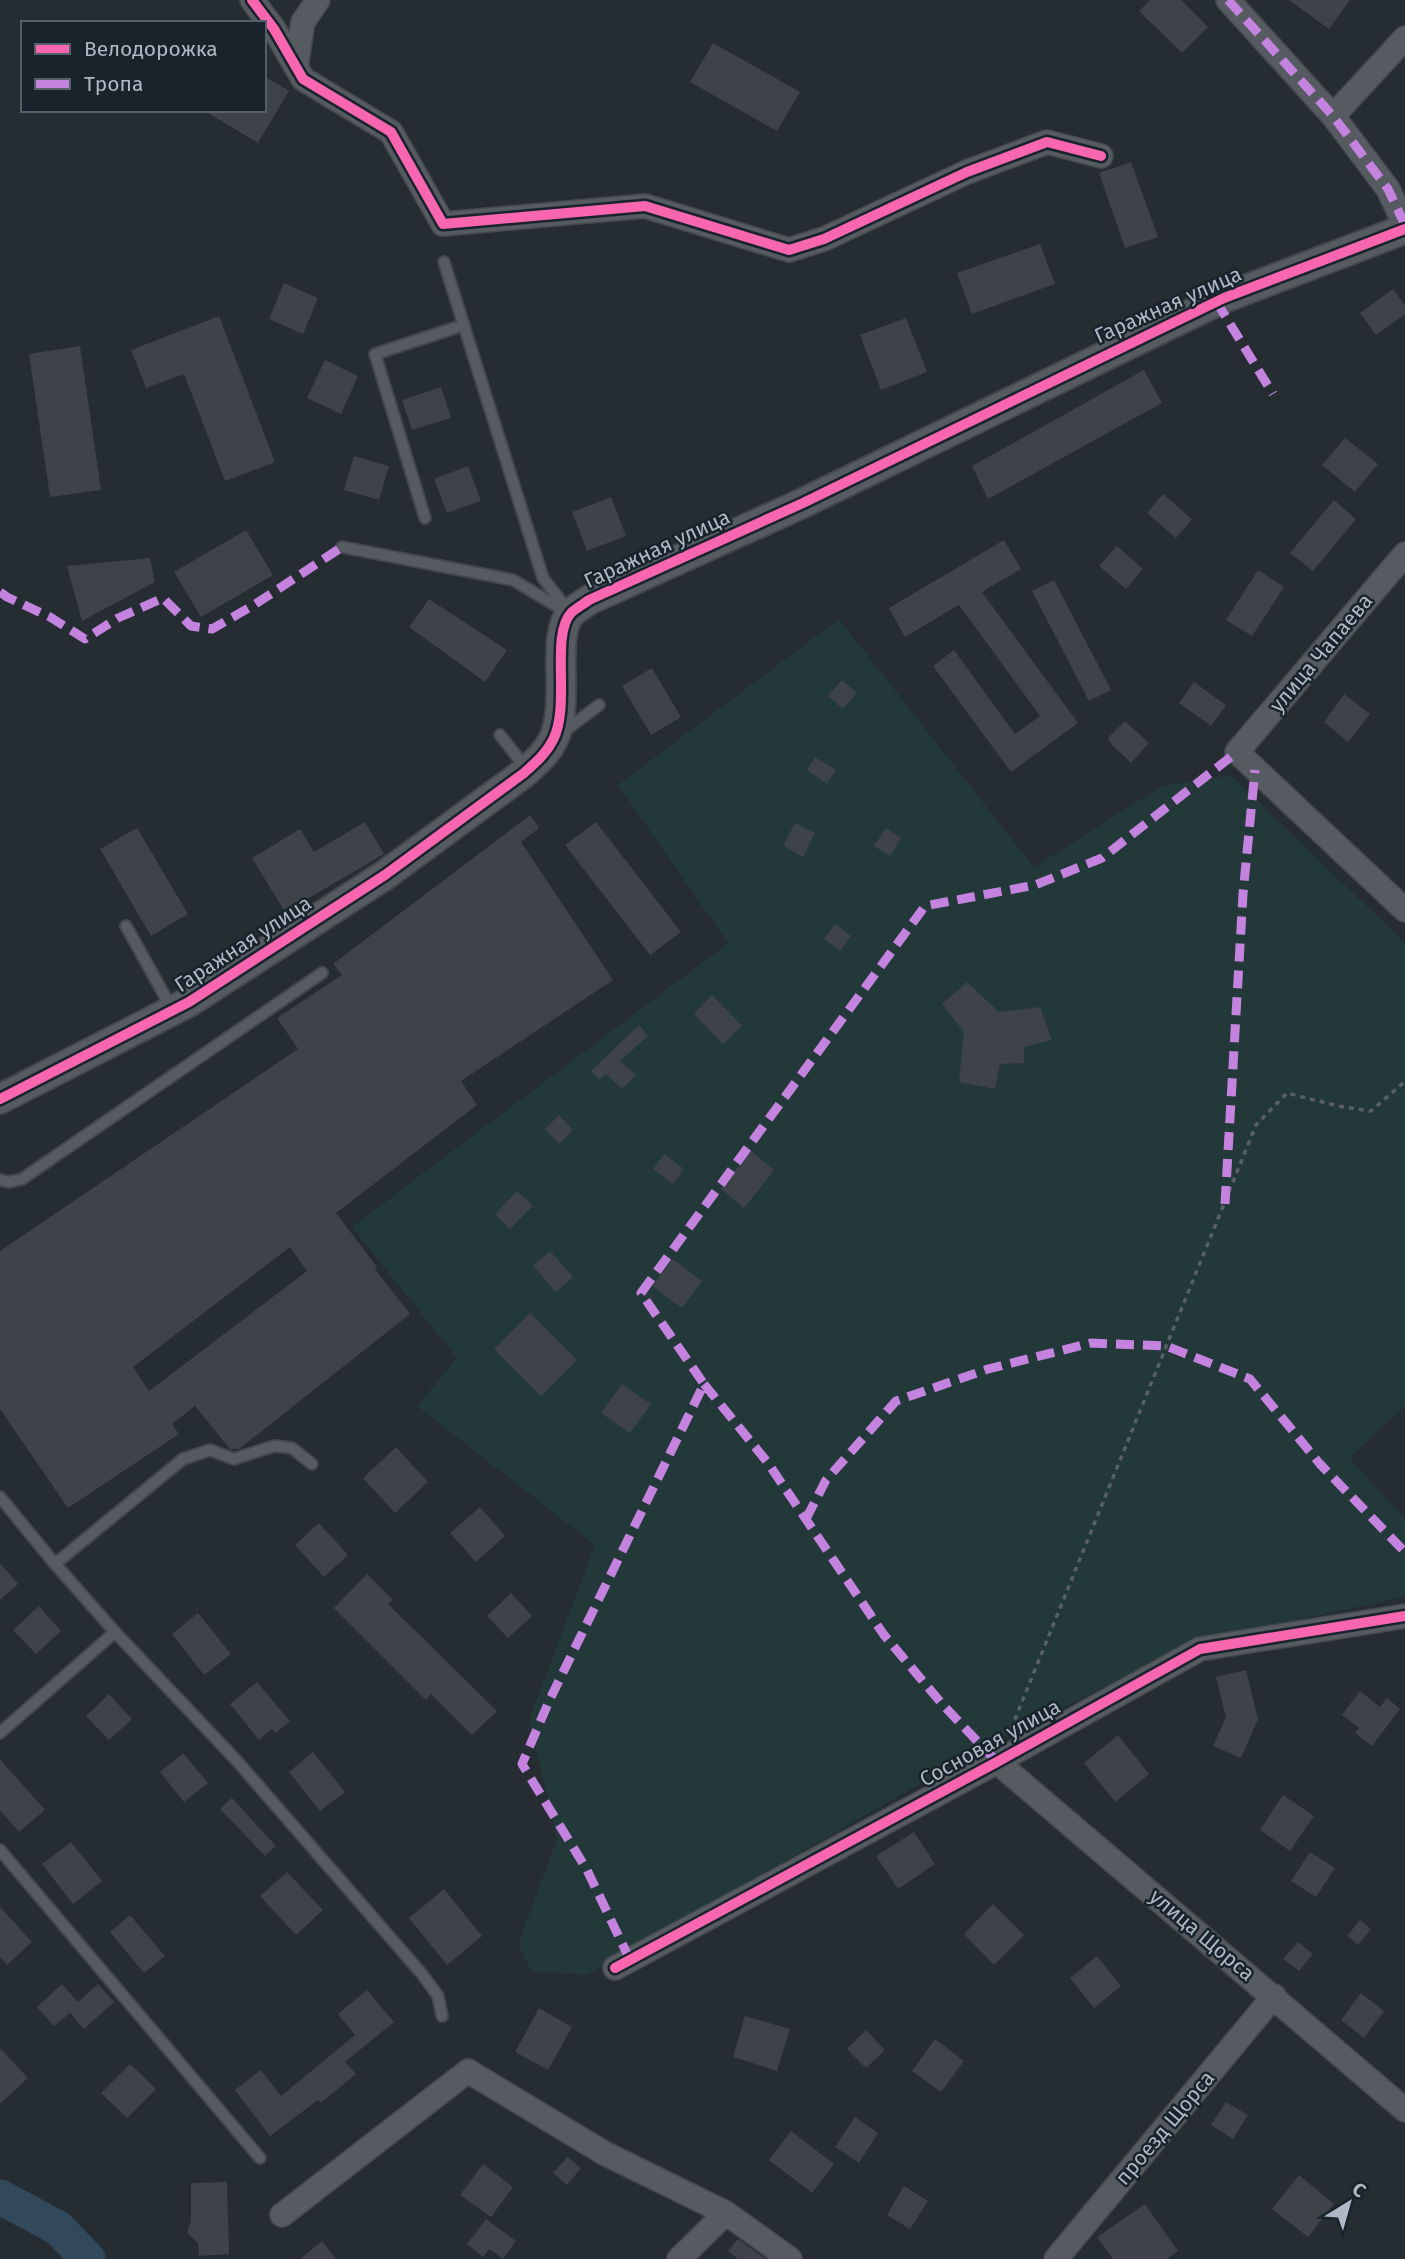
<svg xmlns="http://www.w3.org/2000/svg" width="1405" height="2259" font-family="'Fira Sans',sans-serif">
	<rect width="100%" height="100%" fill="#252c32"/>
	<path fill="#233838" d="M839 619 1034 867 1162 786 1231 775 1405 943V1406L1350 1458 1405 1519V1597L1196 1641 979 1750 587 1975 531 1971 518 1944 557 1839 529 1720 595 1545 417 1406 457 1358 352 1227 728 943 618 785Z"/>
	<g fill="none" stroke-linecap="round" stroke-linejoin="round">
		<path stroke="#32485b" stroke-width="35" d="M0 2197 58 2228 88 2259"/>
	</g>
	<path fill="#3d4348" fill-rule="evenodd" d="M1150 0H1181L1208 27 1182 53 1139 11Z
		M1289 0H1350L1329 29Z
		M713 43 800 92 777 131 690 82Z
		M264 76 289 91 258 143 203 110H264Z
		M1131 162 1158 237 1125 248 1099 173Z
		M1040 244 1055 284 972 314 957 273Z
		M284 283 318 298 303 334 269 319Z
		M1393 289 1405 305V314L1376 335 1360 313Z
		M219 316 275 462 225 481 184 374 146 388 131 350Z
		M906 318 927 372 881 390 860 335Z
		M80 346 101 490 50 497 29 354Z
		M325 360 358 376 341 414 307 398Z
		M1144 370 1162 403 988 499 972 466Z
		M441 387 451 418 412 430 402 400Z
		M1345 438 1378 464 1355 492 1322 465Z
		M354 456 389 466 379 500 344 490Z
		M468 466 481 501 447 513 434 479Z
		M1163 494 1192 519 1176 538 1147 513Z
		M611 497 626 536 587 551 572 512Z
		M1334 500 1356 519 1313 571 1290 553Z
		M246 530 273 575 201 617 174 572Z
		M1004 540 1021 569 982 592 1078 723 1011 772 933 666 954 650 1015 734 1040 716 959 605 905 637 889 608Z
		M1117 546 1143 569 1126 589 1099 566Z
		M150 558 155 582 82 621 67 566Z
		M1258 570 1284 587 1252 636 1226 620Z
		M1054 580 1111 690 1089 701 1032 591Z
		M429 599 507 650 485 682 409 627Z
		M652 668 681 717 651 735 622 686Z
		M842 680 857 693 843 709 828 696Z
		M1194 682 1226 705 1211 726 1179 703Z
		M1344 694 1370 714 1348 742 1324 722Z
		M1125 721 1149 743 1131 763 1112 745 1108 738Z
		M815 757 836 770 827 784 807 770Z
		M530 815 539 828 521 842 613 980 461 1081 477 1105 336 1213 377 1267 375 1269 410 1314 239 1449H230L195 1406 172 1424 179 1434 68 1508 0 1409V1251L298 1049 277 1018 342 975 333 964ZM290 1247 307 1271 149 1391 133 1367Z
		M365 822 384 854 285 912 252 858 300 829 314 852Z
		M596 822 681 932 650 955 565 845Z
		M795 823 815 833 803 857 783 846Z
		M137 828 188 914 151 936 100 849Z
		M886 828 901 838 890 856 874 846Z
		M835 924 851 936 840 951 824 939Z
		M967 982 999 1012 1040 1007 1052 1040 1024 1047V1063L1000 1064 995 1089 959 1082 964 1032 942 1004Z
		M712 995 742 1026 723 1044 694 1014Z
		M639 1025 648 1036 620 1061 636 1075 622 1089 606 1074 599 1080 591 1071Z
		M559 1115 573 1130 559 1144 545 1129Z
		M751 1151 774 1170 744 1208 721 1189Z
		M664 1154 684 1169 673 1184 653 1169Z
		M517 1191 533 1206 510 1229 495 1214Z
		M550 1251 573 1277 556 1292 533 1266Z
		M673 1259 702 1281 682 1308 652 1286Z
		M530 1313 577 1360 541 1396 494 1349Z
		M622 1384 651 1404 630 1433 601 1413Z
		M396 1447 428 1482 395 1513 363 1478Z
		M480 1507 505 1536 476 1562 450 1533Z
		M319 1523 348 1555 324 1577 295 1545Z
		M0 1563 18 1584 0 1600Z
		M367 1574 393 1600 388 1604 497 1711 472 1735 431 1694 426 1700 334 1608Z
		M511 1593 532 1616 508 1638 487 1616Z
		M39 1606 61 1631 36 1654 13 1630Z
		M198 1613 231 1654 204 1675 172 1634Z
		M1246 1670 1258 1719 1241 1758 1213 1746 1226 1717 1216 1677Z
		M257 1682 290 1721 276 1733 272 1729 259 1740 230 1704Z
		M1360 1691 1380 1707 1387 1698 1400 1709 1372 1746 1355 1733 1359 1728 1342 1715Z
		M109 1694 132 1719 109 1740 86 1716Z
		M1118 1735 1149 1774 1115 1802 1084 1763Z
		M313 1752 345 1792 320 1811 289 1772Z
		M183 1753 208 1783 184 1802 160 1772Z
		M0 1759 45 1810 19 1832 0 1810Z
		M1283 1795 1314 1816 1290 1851 1260 1830Z
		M232 1798 276 1846 265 1856 220 1809Z
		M914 1832 935 1864 898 1889 876 1856Z
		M71 1842 102 1881 73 1904 42 1864Z
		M1310 1852 1335 1868 1316 1897 1291 1881Z
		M287 1872 323 1910 296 1935 260 1896Z
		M444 1889 482 1936 447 1965 409 1918Z
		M993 1904 1024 1935 994 1965 964 1934Z
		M0 1907 32 1942 7 1965 0 1957Z
		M130 1915 165 1956 144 1973 110 1932Z
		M1360 1920 1371 1929 1358 1945 1347 1936Z
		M1298 1942 1313 1954 1299 1971 1283 1959Z
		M1097 1956 1121 1986 1094 2008 1070 1978Z
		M62 1984 78 2002 98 1984 114 2002 84 2029 70 2013 54 2026 37 2007Z
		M367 1990 394 2022 345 2062 356 2074 321 2103 318 2100 270 2136 235 2090 261 2070 281 2096 355 2035 338 2014Z
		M1361 1993 1384 2011 1364 2038 1341 2020Z
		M539 2008 572 2027 548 2070 515 2052Z
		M745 2016 790 2029 777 2071 733 2057Z
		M866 2030 885 2050 866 2068 847 2049Z
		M935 2039 964 2061 941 2092 912 2071Z
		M0 2048 28 2078 0 2104Z
		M130 2064 156 2089 127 2118 101 2093Z
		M1226 2102 1248 2115 1233 2139 1211 2125Z
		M855 2117 878 2133 859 2163 835 2147Z
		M791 2131 834 2164 812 2193 769 2160Z
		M567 2157 581 2168 567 2185 553 2173Z
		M483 2164 513 2187 491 2217 460 2195Z
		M1299 2175 1334 2204 1308 2237 1272 2209Z
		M227 2182 229 2254 199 2256 198 2243 188 2234V2228L191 2222V2183Z
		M904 2186 928 2201 910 2229 887 2215Z
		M1145 2204 1178 2251 1167 2259H1113L1097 2237Z
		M486 2219 516 2241 503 2259 489 2249 483 2257 467 2244Z
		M738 2239 766 2259H738L728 2251Z
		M322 2241 336 2259H300Z"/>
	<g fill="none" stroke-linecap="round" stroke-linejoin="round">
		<g stroke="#43484d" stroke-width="14">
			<path id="service" d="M444 262 543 578 570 613
				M425 518 375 354 464 325
				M342 547 513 580 565 611
				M562 733 599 705
				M500 735 526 768
				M126 926 172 1009
				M0 1180 9 1182 22 1179 322 973
				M0 1497 55 1564 115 1632 237 1761 422 1974 438 1996 442 2016
				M55 1564 183 1459 210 1450 234 1459 274 1446 292 1448 312 1464
				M0 1733 115 1632
				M0 1850 260 2158"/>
		</g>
		<g stroke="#43484d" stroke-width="26">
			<path id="minor" d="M252 0 274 29 303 79 391 132 443 224 645 206 789 250 824 239 967 172 1047 142 1101 156
				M1228 0 1333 116 1388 189 1405 225
				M296 67 303 22 318 0
				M1333 116 1405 38
				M1405 554 1237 752 1405 910
				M997 1762 1405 2110
				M615 1968 997 1762 1200 1649 1405 1616
				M282 2215 468 2071 604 2153 726 2213 790 2259
				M679 2259 726 2213
				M1056 2259 1274 1996"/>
		</g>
		<g stroke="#43484d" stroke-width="32">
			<path id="tertiary" d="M0 1099 189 1002 385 875 524 773C535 763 546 754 553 740 571 705 550 636 571 613 576 608 584 604 589 600L803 503 1224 298 1405 229"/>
		</g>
		<path stroke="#585f65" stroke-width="3.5" stroke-dasharray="5 5" stroke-linecap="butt" d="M1011 1729 1256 1125 1287 1093 1338 1106 1371 1111 1402 1084H1405"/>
		<use href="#service" stroke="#565a61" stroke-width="10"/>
		<use href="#minor" stroke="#565a61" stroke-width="23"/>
		<use href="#tertiary" stroke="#565a61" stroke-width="28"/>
		<path stroke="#c483df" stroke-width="9" stroke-dasharray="18 9" stroke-linecap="butt" d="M1228 0 1333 116 1388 189 1405 225
			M1216 301 1273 394
			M0 592 7 597 50 617 85 639 118 618 163 598 191 626 212 629 254 605 342 547
			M1225 1204 1243 894 1255 770
			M704 1384 768 1463 884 1635 943 1705 997 1762
			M806 1519 826 1480 896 1401 988 1369 1091 1343 1166 1346 1250 1379 1320 1464 1405 1552
			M630 1960 587 1870 522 1764 550 1699 704 1384 641 1293 925 906 1035 885 1102 858 1237 752"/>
		<g stroke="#19232c" stroke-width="15">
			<path id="cycleway" d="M252 0 274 29 303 79 391 132 443 224 645 206 789 250 824 239 967 172 1047 142 1101 156
				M0 1099 189 1002 385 875 524 773C535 763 546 754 553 740 571 705 550 636 571 613 576 608 584 604 589 600L803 503 1224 298 1405 229
				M615 1968 997 1762 1200 1649 1405 1616"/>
		</g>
		<use href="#cycleway" stroke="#f766af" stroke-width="10"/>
	</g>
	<g text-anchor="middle" stroke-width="5" stroke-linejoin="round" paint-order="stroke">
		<g font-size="21" fill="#aeb9c5" stroke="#19232c">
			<text transform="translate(1168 305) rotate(-24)" y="7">Гаражная улица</text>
			<text transform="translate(657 549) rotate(-25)" y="7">Гаражная улица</text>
			<text transform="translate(1321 653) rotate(-50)" y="7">улица Чапаева</text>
			<text transform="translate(243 944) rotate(-33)" y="7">Гаражная улица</text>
			<text transform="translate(990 1743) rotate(-29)" y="7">Сосновая улица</text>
			<text transform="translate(1202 1935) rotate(40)" y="7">улица Щорса</text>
			<text transform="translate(1165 2128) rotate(-50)" y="7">проезд Щорса</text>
		</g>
	</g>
	<rect x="21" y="21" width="245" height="91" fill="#19232c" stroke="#555f69" stroke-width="2"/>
	<rect x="35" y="44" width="35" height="10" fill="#f766af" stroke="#555f69" stroke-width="2"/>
	<text x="84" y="56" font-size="21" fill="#aeb9c5">Велодорожка</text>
	<rect x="35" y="79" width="35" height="10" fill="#c483df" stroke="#555f69" stroke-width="2"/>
	<text x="84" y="91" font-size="21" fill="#aeb9c5">Тропа</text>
	<g transform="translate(1349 2203) rotate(37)" stroke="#19232c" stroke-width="5" paint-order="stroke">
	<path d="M0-5L12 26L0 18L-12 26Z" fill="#aeb9c5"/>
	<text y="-10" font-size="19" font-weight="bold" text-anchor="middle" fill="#aeb9c5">С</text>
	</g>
</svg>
